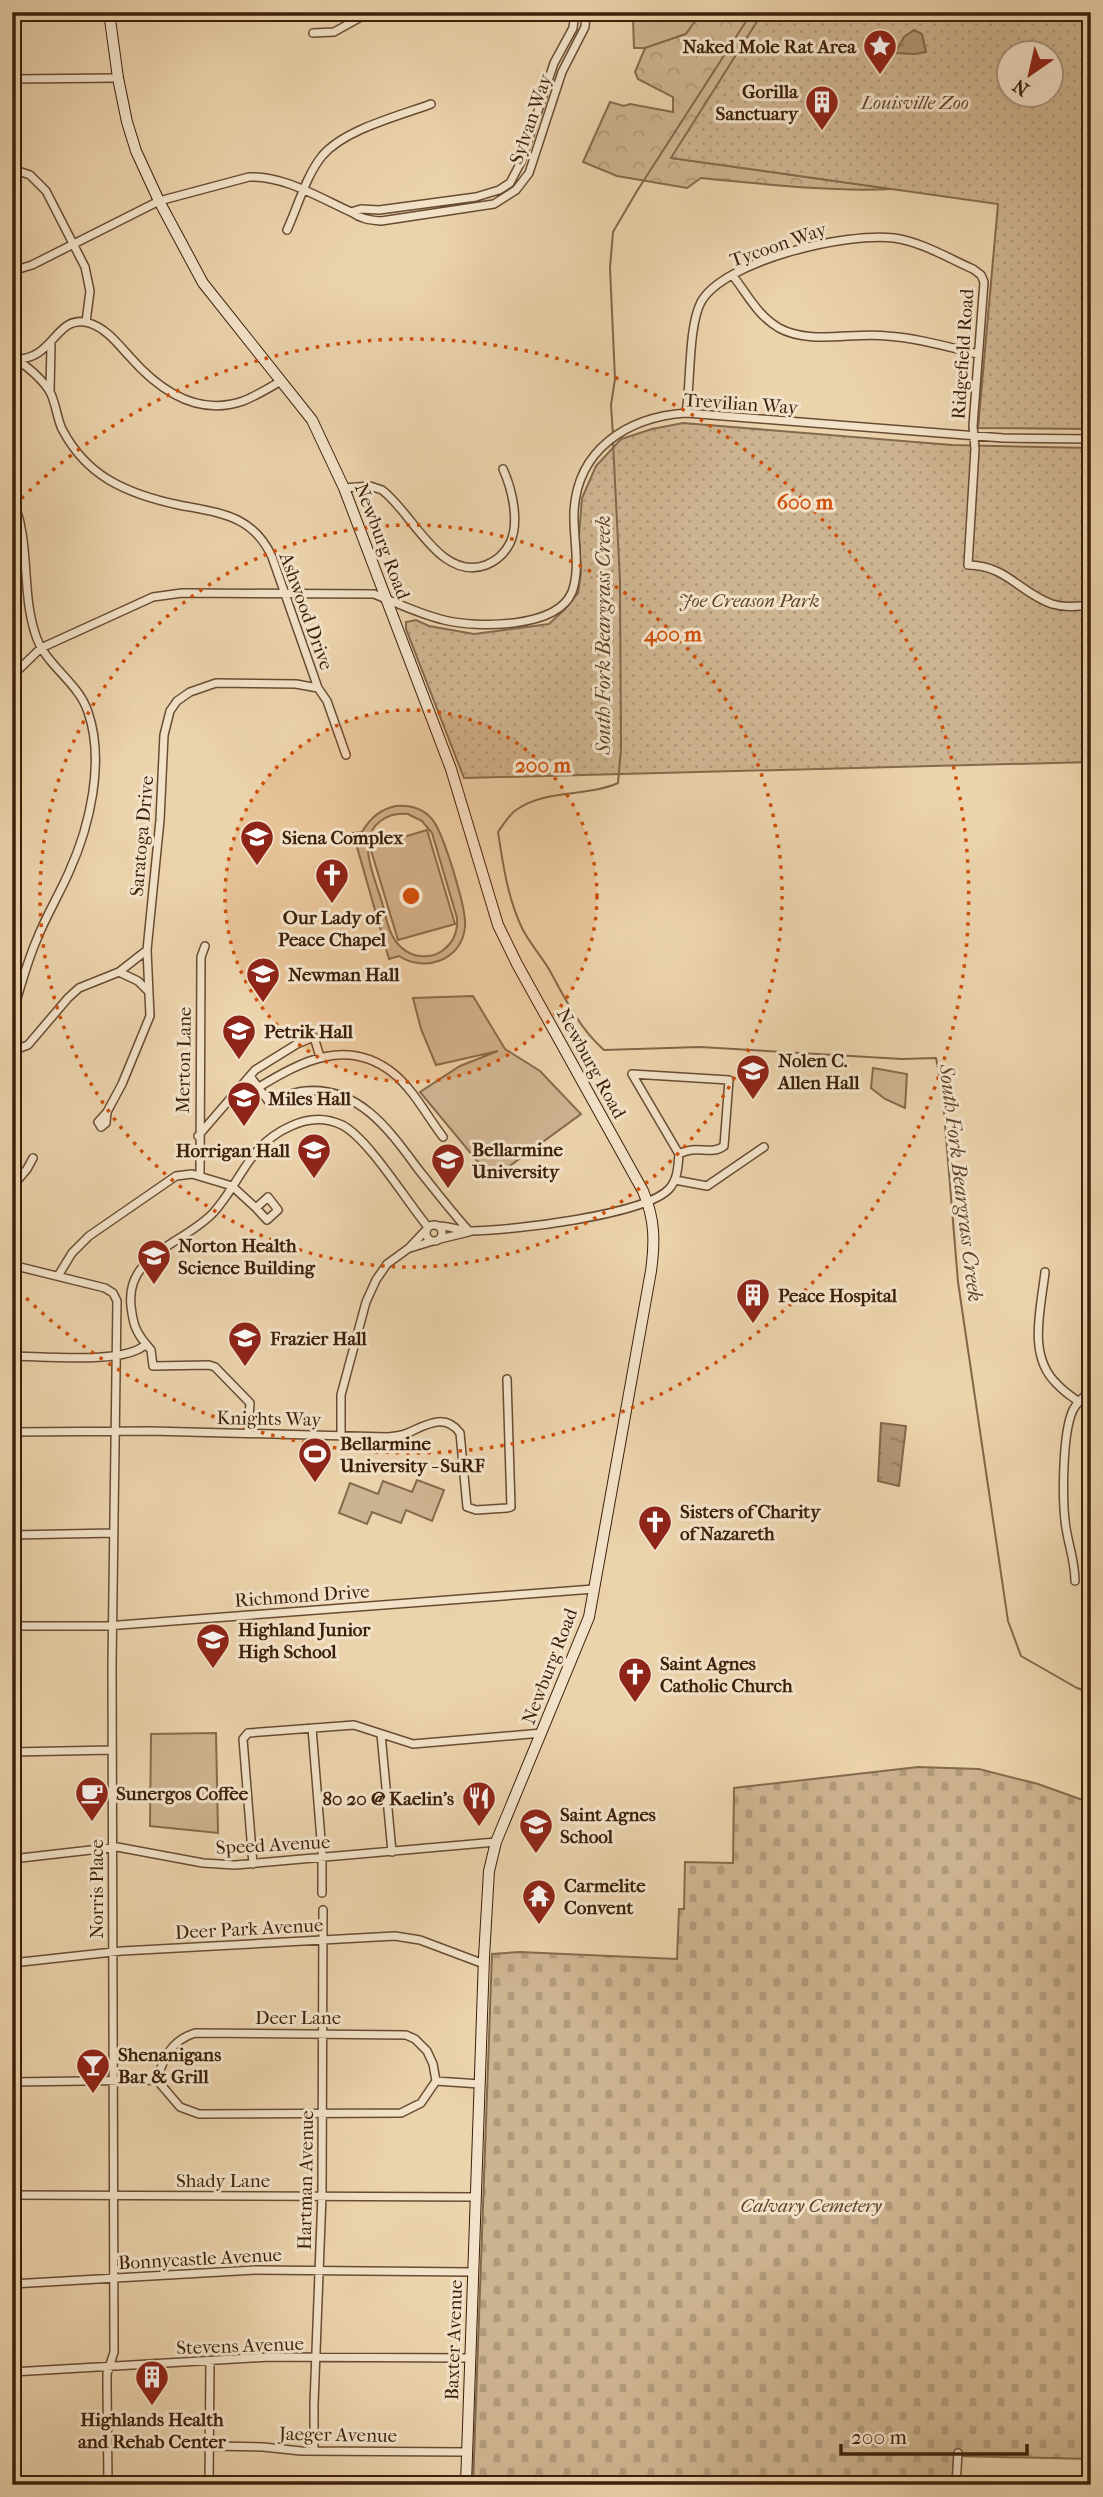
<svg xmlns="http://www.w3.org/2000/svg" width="1103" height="2497" font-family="'IM FELL French Canon',serif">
	<defs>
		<pattern id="forest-crowns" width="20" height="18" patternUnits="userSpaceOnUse" patternTransform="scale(1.75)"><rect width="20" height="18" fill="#cdb490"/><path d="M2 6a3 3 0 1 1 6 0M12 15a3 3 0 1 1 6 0" fill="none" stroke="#b19a7b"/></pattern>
		<pattern id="cemetery-stones" width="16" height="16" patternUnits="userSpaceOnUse" patternTransform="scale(1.75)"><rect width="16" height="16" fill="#cdb490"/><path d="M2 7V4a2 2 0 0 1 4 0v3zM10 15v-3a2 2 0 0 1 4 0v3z" fill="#b19a7b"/></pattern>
		<pattern id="park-dots" width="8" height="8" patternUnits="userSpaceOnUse" patternTransform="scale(1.75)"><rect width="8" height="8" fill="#cdb490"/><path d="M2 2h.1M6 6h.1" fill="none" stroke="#b19a7b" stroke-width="1.8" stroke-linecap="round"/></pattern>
		<pattern id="water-ripples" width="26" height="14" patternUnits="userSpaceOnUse" patternTransform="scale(1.75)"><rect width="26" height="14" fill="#b09675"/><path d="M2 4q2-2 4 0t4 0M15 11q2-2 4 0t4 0" fill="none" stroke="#907a5e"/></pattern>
	</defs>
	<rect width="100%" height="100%" fill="#ebd3ac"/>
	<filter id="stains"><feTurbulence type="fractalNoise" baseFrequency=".00286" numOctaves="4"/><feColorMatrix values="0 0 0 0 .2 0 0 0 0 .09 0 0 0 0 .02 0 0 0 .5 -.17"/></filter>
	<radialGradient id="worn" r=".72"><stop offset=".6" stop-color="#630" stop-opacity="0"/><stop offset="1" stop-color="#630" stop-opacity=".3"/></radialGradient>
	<path fill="#cdb490" stroke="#846a4d" stroke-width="2" fill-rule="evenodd" d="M630 12H716L698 17 686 34 645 48H634L633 19Z
		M396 806C409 805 422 808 431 818 443 830 467 910 465 927 462 960 425 973 399 956L389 959 353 833 362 832C370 818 380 809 396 806ZM408 814 422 821 432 833 457 918C458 931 453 943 442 951 430 959 413 958 402 948 388 937 386 915 381 899 374 875 355 838 382 820 390 814 398 813 408 814Z
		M427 830 455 924 398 940 370 847Z
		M473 996 505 1049 540 1071 581 1114 492 1179 420 1092 460 1066 498 1051 436 1065 421 1029 413 998Z
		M873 1068 907 1074 905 1108 885 1099 871 1088Z
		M417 1480 444 1490 432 1521 406 1510 401 1523 372 1512 367 1524 339 1513 350 1483 378 1494 383 1481 412 1492Z
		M216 1733 218 1833 150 1826 151 1734Z"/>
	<path fill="url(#forest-crowns)" stroke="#846a4d" stroke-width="2" d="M716 12H787L672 158 892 189C828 192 764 184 701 178L687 188 617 176 583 162 610 102 624 106 630 104 673 112V97L638 79 635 72 645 48 686 34 698 17Z"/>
	<path fill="url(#cemetery-stones)" stroke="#846a4d" stroke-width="2" d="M918 1767 979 1769 1038 1784 1091 1803V2459L954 2456 952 2485H473L492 1954 520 1952 677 1959 679 1909H684L685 1862 733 1863 734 1788Z"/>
	<path fill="url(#park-dots)" stroke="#846a4d" stroke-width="2" fill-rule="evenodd" d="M763 12H1091V429L978 428 998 204 671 158ZM1009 52H1050V94H1009Z
		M683 423 952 445 1091 448V762L464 778 406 629V622L416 620 429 626 474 634 549 624 565 609 578 593 581 573 579 535 582 498 596 466 621 439 652 429Z"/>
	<path fill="url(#water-ripples)" stroke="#82664a" stroke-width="2" d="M914 30 922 34 926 52 915 54 895 53 904 37Z
		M881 1423 906 1426 899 1486 878 1481Z"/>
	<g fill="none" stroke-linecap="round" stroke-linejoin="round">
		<path stroke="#82664a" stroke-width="2" d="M613 436 611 405 615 379 610 268 613 232 637 191 752 12
			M613 442 620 581 621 749 618 783C587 797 545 789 516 810 509 815 503 825 498 832 503 865 508 900 523 930 531 945 542 957 550 971 565 999 580 1029 604 1050L700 1047 902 1059 936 1058 942 1088 958 1282 1008 1621 1021 1656 1077 1688 1091 1693"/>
		<g stroke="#684c32" stroke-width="10">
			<path id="street" d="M313 33 334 32 370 12
				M12 79 118 78
				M12 169 30 175 46 191 85 267 90 291 86 322
				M351 212 361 209 379 210 476 197 499 190 510 183 521 162 554 63 573 28 575 12
				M287 230C298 206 306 176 322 156 345 129 399 116 431 104
				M12 271 32 265 159 201 249 177C283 175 320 198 351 212 361 219 369 220 381 221L494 204 516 190 529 173 562 72 585 27 586 12
				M733 276C748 295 757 315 779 328 810 345 853 332 887 336 918 338 948 347 978 354
				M12 357C25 364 45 381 51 394 56 405 57 418 62 429 73 450 89 468 109 480 131 493 155 500 179 505 220 513 253 515 272 557L318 688 327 701 346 755
				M16 359C54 360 56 313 89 323 106 328 118 344 130 357 159 390 197 417 243 401 256 396 269 388 281 381
				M50 391 51 344
				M686 413C691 383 688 327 701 302 725 260 848 232 894 238 922 242 948 258 973 269L981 275 984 282 973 426 975 449 968 565C1006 565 1020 593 1052 604 1065 608 1078 606 1091 605
				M344 488 370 486 382 490C413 513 440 582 486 565 496 561 505 553 510 543 520 522 512 489 503 469
				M12 498C31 540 21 590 35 633 44 665 78 681 88 712 105 761 90 826 69 872 59 895 46 916 37 939 26 964 20 990 12 1015
				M12 676 41 648 153 597 182 593 374 594C397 603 419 614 444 620 476 628 557 629 572 592 581 568 573 537 574 512 577 449 628 417 686 413L1003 438 1091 439
				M119 972 138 981 148 991
				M12 1051 28 1045 68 998 79 988 119 972 147 950
				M250 1076 269 1102C280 1098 293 1092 305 1091 359 1086 390 1131 418 1169 435 1190 451 1211 469 1231
				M259 1087C302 1061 347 1037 393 1073 413 1089 427 1116 443 1137
				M107 1112 106 1123 101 1127 98 1122 107 1112 122 1084 150 1016 147 950 160 820 164 735 170 711 177 701 190 692 216 683 296 684 318 688
				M198 1136 255 1070 297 1044 314 1037 320 1057
				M200 1176 201 957 205 946
				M675 1180 707 1186 764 1147
				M12 1187 27 1169 33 1158
				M426 1233a8 8 0 1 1 16 0a8 8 0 1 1-16 0Z
				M439 1226C450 1226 460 1231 471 1231 509 1231 645 1215 669 1189 678 1179 678 1166 679 1154 697 1144 711 1156 724 1146L729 1080 632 1074 679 1154
				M440 1239 469 1232
				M410 1248 433 1241
				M12 1265 105 1288 113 1293 117 1301 112 1664 114 2352 107 2374V2386L108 2485
				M1045 1272C1041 1309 1027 1356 1057 1384 1063 1391 1071 1396 1079 1402
				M58 1276 72 1253 89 1236 176 1176 192 1174 232 1186 256 1208 268 1197 278 1210 267 1220 256 1208
				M146 1344 151 1350 153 1366 209 1365 215 1367 250 1403 248 1433
				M12 1356C42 1356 126 1365 146 1344 135 1331 133 1323 131 1306 125 1254 186 1243 214 1212 243 1179 248 1145 291 1126 308 1118 325 1117 342 1125 368 1138 407 1202 428 1227
				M12 1432 150 1431 388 1437C393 1436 400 1436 405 1434 423 1427 444 1411 460 1433L467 1507 476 1510 507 1508 511 1507 507 1379
				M341 1435V1395L366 1302 376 1280 387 1264 409 1248 427 1229
				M12 1535 114 1533
				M1075 1581C1075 1562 1069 1547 1066 1528 1062 1503 1062 1433 1073 1410 1077 1402 1084 1396 1091 1390
				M12 1626H106L594 1589
				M312 1728 322 1852V1893
				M381 1734 392 1852
				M12 1752 112 1750
				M12 1859 117 1847 203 1863 235 1865 496 1842
				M253 1864 243 1739 248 1733 354 1725 413 1744 542 1733
				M12 1963 122 1951 395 1936 420 1940 484 1964
				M157 2080C163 2058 172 2040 195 2033L406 2035 415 2039 427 2051 433 2064 436 2081
				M157 2080 180 2107 199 2114 401 2113 421 2103 436 2081
				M436 2081 480 2084
				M12 2082 157 2080
				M12 2195 476 2197
				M12 2284 255 2270 473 2272
				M12 2372 269 2357 470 2358
				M209 2446 263 2447 301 2451 467 2452
				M314 2450V2404L322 2195 323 1910
				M12 2483 108 2482
				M209 2485 210 2361
				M956 2485 958 2453"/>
		</g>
		<g stroke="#3c1f0a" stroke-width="12">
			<path id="secondary" d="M109 12 118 78 127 122 136 151 159 201 203 283 312 420 344 488 451 769 498 925 517 964 643 1191C655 1219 655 1242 651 1271L589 1617 496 1842 489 1871 484 1957 466 2485"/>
		</g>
		<use href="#street" stroke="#f2e2c9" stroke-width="7"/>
		<use href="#secondary" stroke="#f2e2c9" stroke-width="10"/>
	</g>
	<circle cx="411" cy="896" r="186" fill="#ce500c" fill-opacity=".12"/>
	<g fill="none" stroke="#ce500c" stroke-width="3.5" stroke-dasharray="3.5 7">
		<circle cx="411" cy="896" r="186"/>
		<circle cx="411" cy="896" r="371"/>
		<path d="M14 506A557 557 0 1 1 14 1286"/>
	</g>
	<defs>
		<g id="sight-pin" transform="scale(1.75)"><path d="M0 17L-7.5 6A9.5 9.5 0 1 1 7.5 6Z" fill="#8f2418" stroke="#f2e2c9"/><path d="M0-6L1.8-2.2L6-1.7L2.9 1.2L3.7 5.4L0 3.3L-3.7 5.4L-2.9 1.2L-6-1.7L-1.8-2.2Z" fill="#fff"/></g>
		<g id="building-pin" transform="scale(1.75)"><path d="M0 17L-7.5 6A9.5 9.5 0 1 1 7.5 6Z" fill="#8f2418" stroke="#f2e2c9"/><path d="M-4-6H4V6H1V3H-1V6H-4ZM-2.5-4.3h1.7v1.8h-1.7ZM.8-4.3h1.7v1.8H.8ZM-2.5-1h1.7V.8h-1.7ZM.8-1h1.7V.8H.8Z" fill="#fff"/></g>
		<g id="university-pin" transform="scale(1.75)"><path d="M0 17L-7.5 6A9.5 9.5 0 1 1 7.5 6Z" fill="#8f2418" stroke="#f2e2c9"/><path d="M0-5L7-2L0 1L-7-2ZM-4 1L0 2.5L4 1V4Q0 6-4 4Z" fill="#fff"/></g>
		<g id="church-pin" transform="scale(1.75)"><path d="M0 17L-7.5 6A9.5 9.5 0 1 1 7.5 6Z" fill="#8f2418" stroke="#f2e2c9"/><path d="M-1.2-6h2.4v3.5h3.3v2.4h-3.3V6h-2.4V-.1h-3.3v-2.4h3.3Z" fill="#fff"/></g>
		<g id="stadium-pin" transform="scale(1.75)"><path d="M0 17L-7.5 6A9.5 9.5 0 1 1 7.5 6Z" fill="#8f2418" stroke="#f2e2c9"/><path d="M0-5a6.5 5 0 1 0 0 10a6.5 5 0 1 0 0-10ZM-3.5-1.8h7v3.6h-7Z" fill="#fff"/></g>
		<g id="school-pin" transform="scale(1.75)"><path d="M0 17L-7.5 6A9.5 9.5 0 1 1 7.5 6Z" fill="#8f2418" stroke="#f2e2c9"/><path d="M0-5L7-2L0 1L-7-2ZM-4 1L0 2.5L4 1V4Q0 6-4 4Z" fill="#fff"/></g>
		<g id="cafe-pin" transform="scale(1.75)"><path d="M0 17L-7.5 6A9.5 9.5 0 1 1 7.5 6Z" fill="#8f2418" stroke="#f2e2c9"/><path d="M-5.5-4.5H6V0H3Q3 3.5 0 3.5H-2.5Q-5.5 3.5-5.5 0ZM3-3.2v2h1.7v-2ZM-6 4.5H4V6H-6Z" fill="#fff"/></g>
		<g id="restaurant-pin" transform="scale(1.75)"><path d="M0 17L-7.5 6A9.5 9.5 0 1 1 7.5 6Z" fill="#8f2418" stroke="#f2e2c9"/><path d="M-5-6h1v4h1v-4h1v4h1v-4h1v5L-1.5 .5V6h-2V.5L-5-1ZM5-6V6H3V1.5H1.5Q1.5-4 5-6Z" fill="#fff"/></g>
		<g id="temple-pin" transform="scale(1.75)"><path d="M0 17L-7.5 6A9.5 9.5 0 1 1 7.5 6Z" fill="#8f2418" stroke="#f2e2c9"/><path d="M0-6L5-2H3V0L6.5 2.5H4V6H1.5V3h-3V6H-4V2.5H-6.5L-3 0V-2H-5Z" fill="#fff"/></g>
		<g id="bar-pin" transform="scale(1.75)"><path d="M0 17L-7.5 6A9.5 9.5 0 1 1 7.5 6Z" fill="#8f2418" stroke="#f2e2c9"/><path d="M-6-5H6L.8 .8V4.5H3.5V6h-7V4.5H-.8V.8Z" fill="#fff"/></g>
	</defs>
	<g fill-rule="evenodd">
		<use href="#sight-pin" x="880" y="46"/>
		<use href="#building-pin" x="822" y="102"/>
		<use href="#university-pin" x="257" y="837"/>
		<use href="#church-pin" x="332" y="875"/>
		<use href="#university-pin" x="263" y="974"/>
		<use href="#university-pin" x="239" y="1031"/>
		<use href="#university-pin" x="753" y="1071"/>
		<use href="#university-pin" x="244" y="1098"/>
		<use href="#university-pin" x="314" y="1150"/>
		<use href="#university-pin" x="448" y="1160"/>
		<use href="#university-pin" x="154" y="1256"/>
		<use href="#building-pin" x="753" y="1295"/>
		<use href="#university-pin" x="245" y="1338"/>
		<use href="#stadium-pin" x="315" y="1454"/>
		<use href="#church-pin" x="655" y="1522"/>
		<use href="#school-pin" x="213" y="1640"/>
		<use href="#church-pin" x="635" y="1674"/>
		<use href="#cafe-pin" x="92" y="1793"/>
		<use href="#restaurant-pin" x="479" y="1798"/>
		<use href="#school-pin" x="536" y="1825"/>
		<use href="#temple-pin" x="539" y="1896"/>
		<use href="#bar-pin" x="93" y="2065"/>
		<use href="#building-pin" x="152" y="2377"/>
	</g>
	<g text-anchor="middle" stroke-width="6" stroke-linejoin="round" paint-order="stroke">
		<g font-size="19" font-weight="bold" fill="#3c1f0a" stroke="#f2e2c9" text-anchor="start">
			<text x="856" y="53" text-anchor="end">Naked Mole Rat Area</text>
			<text x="798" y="98" text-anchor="end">Gorilla<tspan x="798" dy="22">Sanctuary</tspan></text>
			<text x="282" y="844">Siena Complex</text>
			<text x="332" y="924" text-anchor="middle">Our Lady of<tspan x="332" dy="22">Peace Chapel</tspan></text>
			<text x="288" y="981">Newman Hall</text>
			<text x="264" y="1038">Petrik Hall</text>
			<text x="778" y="1067">Nolen C.<tspan x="778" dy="22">Allen Hall</tspan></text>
			<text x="268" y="1105">Miles Hall</text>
			<text x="472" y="1156">Bellarmine<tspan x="472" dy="22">University</tspan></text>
			<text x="290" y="1157" text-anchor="end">Horrigan Hall</text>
			<text x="178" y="1252">Norton Health<tspan x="178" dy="22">Science Building</tspan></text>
			<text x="778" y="1302">Peace Hospital</text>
			<text x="270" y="1345">Frazier Hall</text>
			<text x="340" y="1450">Bellarmine<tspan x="340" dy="22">University - SuRF</tspan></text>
			<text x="680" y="1518">Sisters of Charity<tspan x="680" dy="22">of Nazareth</tspan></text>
			<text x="238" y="1636">Highland Junior<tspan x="238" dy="22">High School</tspan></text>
			<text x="660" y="1670">Saint Agnes<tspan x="660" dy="22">Catholic Church</tspan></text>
			<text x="116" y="1800">Sunergos Coffee</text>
			<text x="454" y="1805" text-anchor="end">80 20 @ Kaelin's</text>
			<text x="560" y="1821">Saint Agnes<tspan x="560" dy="22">School</tspan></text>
			<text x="564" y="1892">Carmelite<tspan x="564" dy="22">Convent</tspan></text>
			<text x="118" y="2061">Shenanigans<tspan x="118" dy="22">Bar &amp; Grill</tspan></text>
			<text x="152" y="2426" text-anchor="middle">Highlands Health<tspan x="152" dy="22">and Rehab Center</tspan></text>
		</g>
		<g font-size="19" font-style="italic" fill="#60442c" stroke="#f2e2c9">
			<text x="915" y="109">Louisville Zoo</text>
			<text x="749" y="607">Joe Creason Park</text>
			<text x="811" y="2212">Calvary Cemetery</text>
		</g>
		<g font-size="19" fill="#3c1f0a" stroke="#f2e2c9">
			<text transform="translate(530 119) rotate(-71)" y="7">Sylvan Way</text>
			<text transform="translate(778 244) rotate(-19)" y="7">Tycoon Way</text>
			<text transform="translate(962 354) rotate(-86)" y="7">Ridgefield Road</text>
			<text transform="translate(741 403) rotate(4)" y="7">Trevilian Way</text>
			<text transform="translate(383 541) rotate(69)" y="7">Newburg Road</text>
			<text transform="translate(307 611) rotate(70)" y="7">Ashwood Drive</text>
			<text transform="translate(141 836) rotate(-85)" y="7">Saratoga Drive</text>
			<text transform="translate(183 1060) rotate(-89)" y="7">Merton Lane</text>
			<text transform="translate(592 1063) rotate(61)" y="7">Newburg Road</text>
			<text transform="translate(269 1418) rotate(1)" y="7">Knights Way</text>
			<text transform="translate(302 1595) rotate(-4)" y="7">Richmond Drive</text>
			<text transform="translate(549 1666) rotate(-69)" y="7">Newburg Road</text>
			<text transform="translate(273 1844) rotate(-3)" y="7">Speed Avenue</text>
			<text transform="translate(96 1889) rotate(-90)" y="7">Norris Place</text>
			<text transform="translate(249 1928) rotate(-3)" y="7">Deer Park Avenue</text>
			<text x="298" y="2024">Deer Lane</text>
			<text x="223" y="2187">Shady Lane</text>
			<text transform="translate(305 2180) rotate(-89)" y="7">Hartman Avenue</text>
			<text transform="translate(200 2258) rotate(-3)" y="7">Bonnycastle Avenue</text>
			<text transform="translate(453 2340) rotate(-88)" y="7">Baxter Avenue</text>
			<text transform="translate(240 2345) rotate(-2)" y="7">Stevens Avenue</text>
			<text transform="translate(338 2434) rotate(1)" y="7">Jaeger Avenue</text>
		</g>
		<g font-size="21" font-style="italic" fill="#5f432a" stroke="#f2e2c9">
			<text transform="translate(603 635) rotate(-90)" y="7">South Fork Beargrass Creek</text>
			<text transform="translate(961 1183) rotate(83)" y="7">South Fork Beargrass Creek</text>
		</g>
	</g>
	<circle cx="411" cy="896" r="10" fill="#ce500c" stroke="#f2e2c9" stroke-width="3.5"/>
	<g font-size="21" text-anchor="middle" font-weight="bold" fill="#ce500c" stroke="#f2e2c9" stroke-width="6" stroke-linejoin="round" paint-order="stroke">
		<text x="805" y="509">600 m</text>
		<text x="673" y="641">400 m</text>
		<text x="543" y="772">200 m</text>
	</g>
	<rect width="1103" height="2497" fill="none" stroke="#ebd3ac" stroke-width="42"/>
	<rect x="14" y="14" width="1075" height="2469" fill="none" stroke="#3c1f0a" stroke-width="3.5"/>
	<rect x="21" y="21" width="1061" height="2455" fill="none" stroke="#3c1f0a" stroke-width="2"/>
	<g transform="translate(1030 74) rotate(214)"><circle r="33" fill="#f2e2c9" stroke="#a9947d" stroke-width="2"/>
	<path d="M0-5L12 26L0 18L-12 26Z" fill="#8f2418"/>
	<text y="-10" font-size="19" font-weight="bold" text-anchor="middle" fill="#3c1f0a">N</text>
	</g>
	<path d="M841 2444v10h186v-10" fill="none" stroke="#3c1f0a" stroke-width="3.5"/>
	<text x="851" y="2444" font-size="21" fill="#3c1f0a" stroke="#f2e2c9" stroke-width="5" paint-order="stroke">200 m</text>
	<rect width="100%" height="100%" filter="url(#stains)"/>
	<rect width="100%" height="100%" fill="url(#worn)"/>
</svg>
